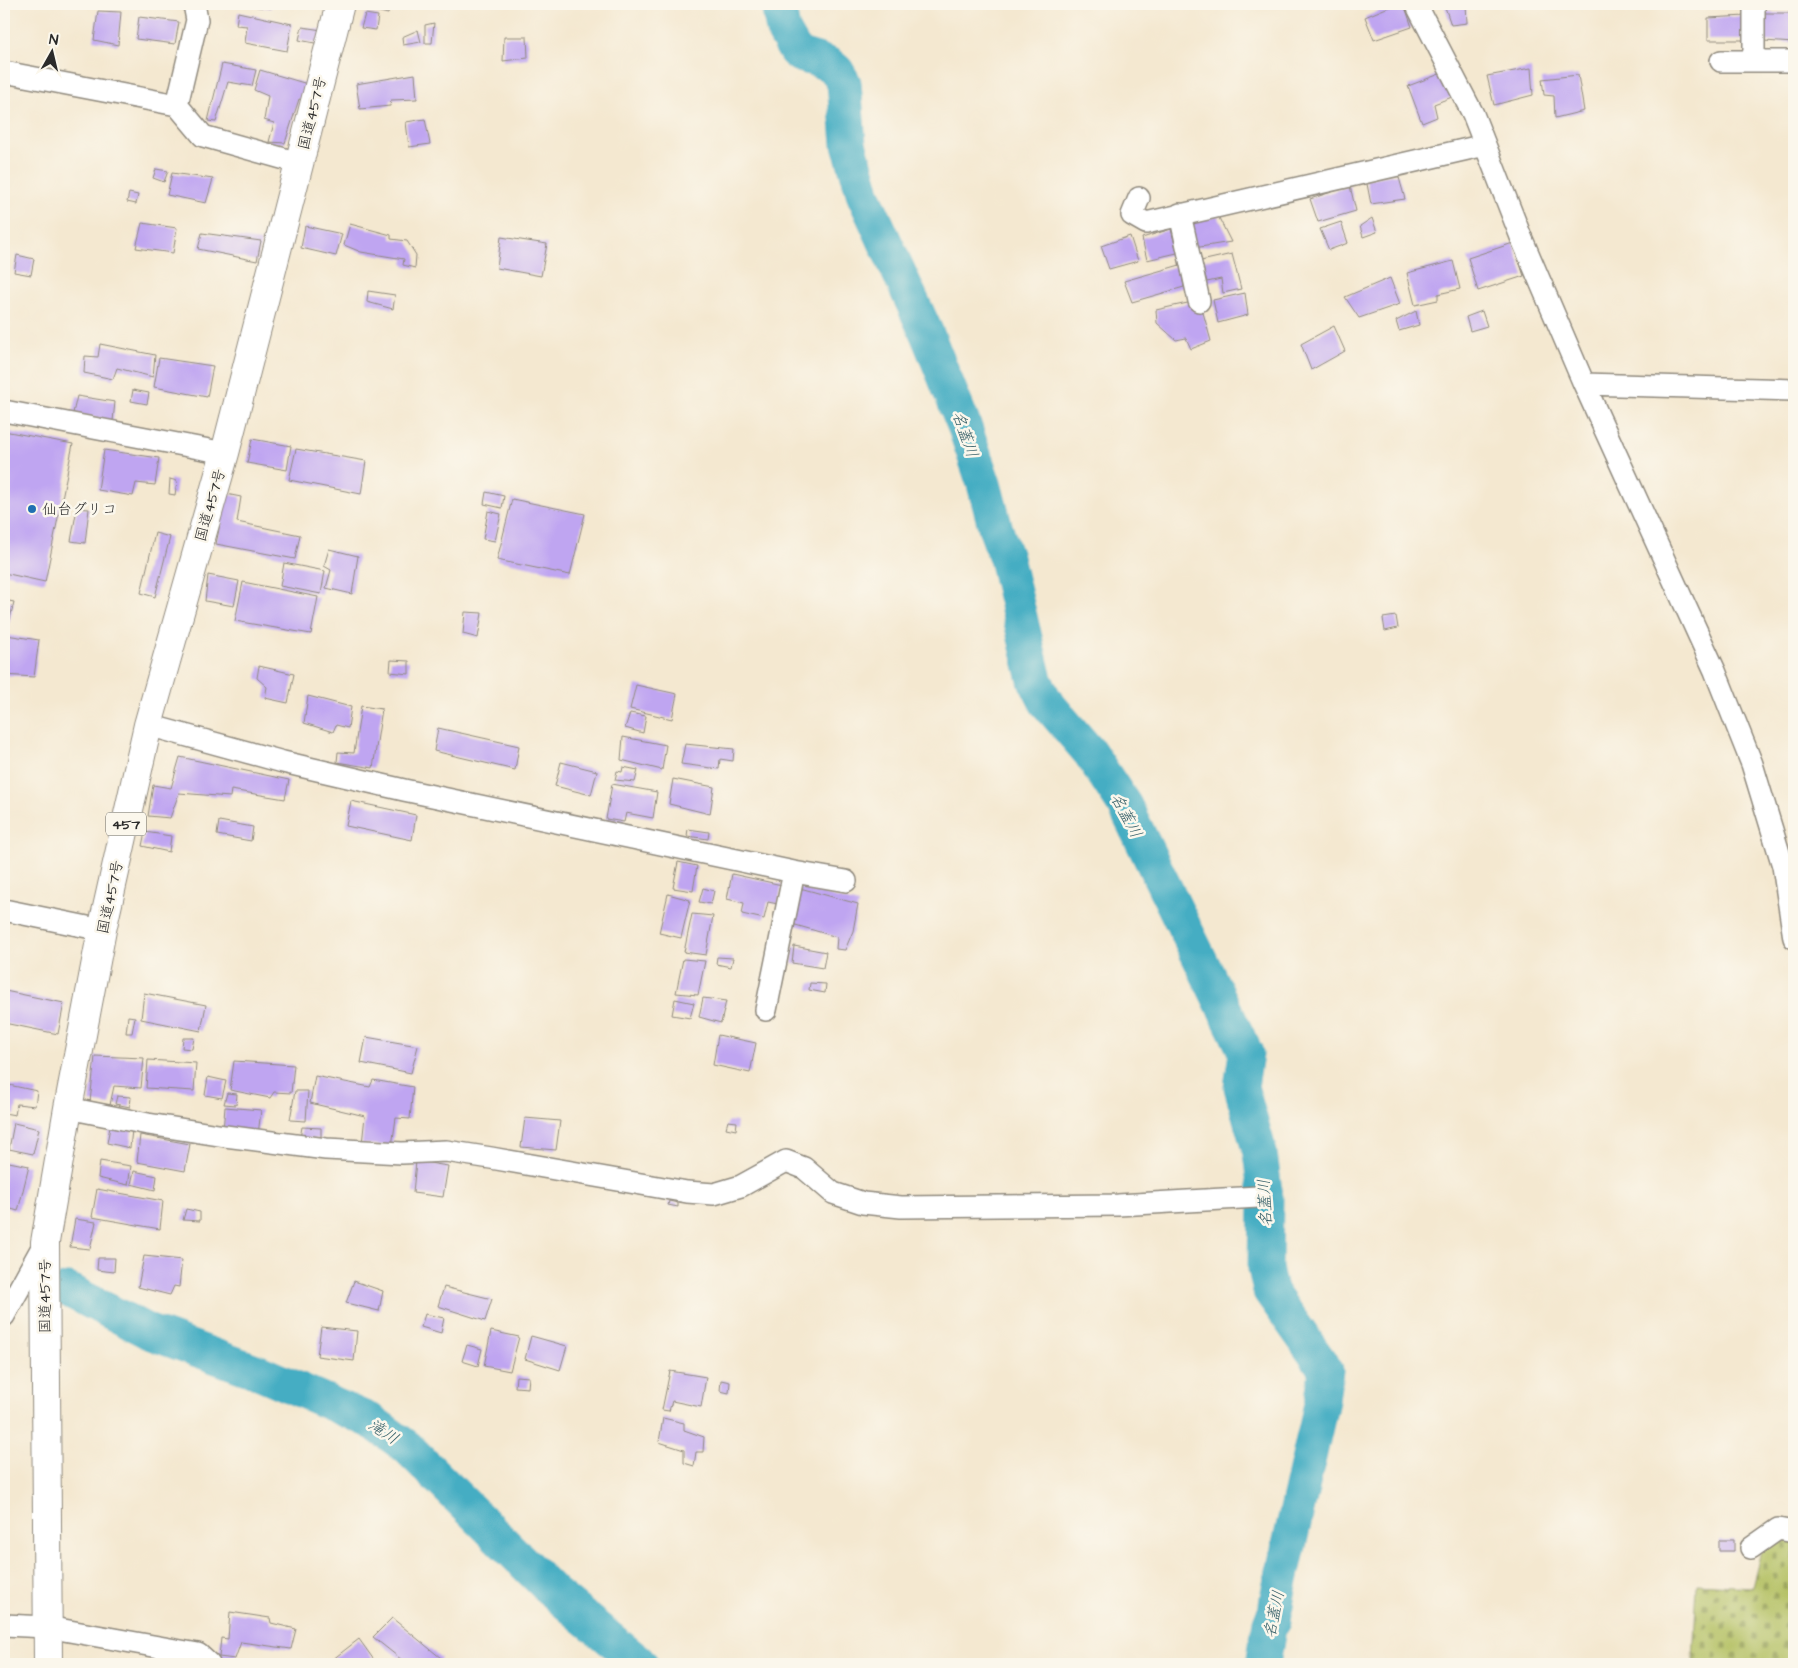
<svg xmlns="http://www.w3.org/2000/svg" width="1798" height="1668" font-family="'Architects Daughter','Klee One',sans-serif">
	<defs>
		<pattern id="cemetery-stones" width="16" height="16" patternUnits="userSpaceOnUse" patternTransform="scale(1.25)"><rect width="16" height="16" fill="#b2bf61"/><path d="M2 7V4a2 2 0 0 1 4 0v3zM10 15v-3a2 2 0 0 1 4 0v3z" fill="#919b50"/></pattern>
	</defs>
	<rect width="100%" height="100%" fill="#fbf7ec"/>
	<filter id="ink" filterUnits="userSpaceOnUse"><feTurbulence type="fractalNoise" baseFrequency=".02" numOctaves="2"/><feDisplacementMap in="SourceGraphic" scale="10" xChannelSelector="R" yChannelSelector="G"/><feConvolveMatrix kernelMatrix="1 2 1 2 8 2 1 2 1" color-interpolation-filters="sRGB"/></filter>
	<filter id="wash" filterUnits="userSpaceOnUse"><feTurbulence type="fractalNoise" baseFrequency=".0096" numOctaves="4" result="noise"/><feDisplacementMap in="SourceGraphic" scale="20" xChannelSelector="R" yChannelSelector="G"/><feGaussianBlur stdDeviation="1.12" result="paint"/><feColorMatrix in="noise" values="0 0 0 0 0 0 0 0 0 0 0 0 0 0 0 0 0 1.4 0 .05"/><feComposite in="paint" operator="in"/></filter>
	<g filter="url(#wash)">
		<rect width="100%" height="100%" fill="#f4e8d0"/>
		<path fill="url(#cemetery-stones)" stroke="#6e7546" d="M1775 1537 1794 1540V1664H1707L1693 1660 1697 1584 1752 1587 1761 1552Z"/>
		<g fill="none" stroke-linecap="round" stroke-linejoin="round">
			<path stroke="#44adc3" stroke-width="35" d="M778 4 783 30 795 51 800 55 817 60 830 65 837 71 844 83 849 144 864 196 927 334 965 428 984 484 996 530 1006 558 1035 680 1046 702 1090 753 1125 806 1246 1053 1241 1087 1260 1153 1266 1199 1265 1268 1270 1291 1326 1370 1322 1400 1277 1598 1274 1621 1270 1622 1263 1664
				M68 1290 149 1332 261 1373 371 1421 407 1447 554 1593 641 1664"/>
		</g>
		<g id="blocks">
			<path fill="#bfa5f1" d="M250 4H271V8L250 6Z
				M370 4H390L388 14 368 9Z
				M1396 4H1404L1412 27 1374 40 1365 17Z
				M1444 4H1466L1467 23 1451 25Z
				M98 11 121 12 118 45 94 40Z
				M238 12 292 24 287 51 245 43 247 26 236 25Z
				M1764 13H1794V43L1764 41Z
				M365 14 378 16 376 30 361 28Z
				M1746 16 1745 40H1708V18Z
				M139 17 179 22 175 44 136 39Z
				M434 23 432 43H425V25Z
				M302 27 322 30 320 44 299 40Z
				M418 30 421 42 403 45 402 37Z
				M504 37H527L528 58 503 61Z
				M222 64 256 70 252 86 228 82 216 122 208 121Z
				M1531 68 1533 95 1494 105 1487 76Z
				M260 70 311 85 307 101 299 99 285 143 269 142 274 123 264 120 268 96 254 90Z
				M1445 72 1452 97 1434 104 1437 117 1422 123 1408 86Z
				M415 74 417 99 391 100 390 106 360 109 356 84Z
				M1578 75 1584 111 1555 118 1554 96 1544 95 1542 79Z
				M425 119 430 144 409 147 406 122Z
				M156 169 168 171 164 182 153 178Z
				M172 173 213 179 206 203 167 195Z
				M1398 174 1405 199 1371 204 1366 179Z
				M1350 186 1356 211 1318 222 1310 199Z
				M129 193 138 195 136 204 127 202Z
				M1218 216 1231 242 1194 248 1190 223Z
				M1372 218 1377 232 1363 237 1360 226Z
				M1341 222 1348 243 1329 250 1320 229Z
				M142 223 177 228 173 253 136 248Z
				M350 224 391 235V239L407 241 416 255 415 268 403 265 404 259 361 252 344 245Z
				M305 226 342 234 336 256 301 248Z
				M1171 229 1177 253 1147 260 1142 238Z
				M202 233 261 241 257 261 198 249Z
				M1130 236 1138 261 1109 269 1101 246Z
				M501 237 547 244 541 276 497 268Z
				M1513 243 1524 276 1478 291 1468 258Z
				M1232 254 1241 289 1223 293 1221 279 1207 282 1201 261Z
				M17 255 34 259 31 275 14 272Z
				M1453 261 1460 289 1438 294V300L1415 305 1407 273Z
				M1180 265 1184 287 1132 302 1124 281Z
				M1390 278 1400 304 1359 318 1345 297Z
				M368 291 395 295 393 309 367 302Z
				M1245 293 1248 315 1218 323 1213 300Z
				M1192 302 1193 310 1202 309 1211 341 1191 349 1186 338 1176 340 1157 323 1156 310Z
				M1416 311 1419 325 1399 331 1396 321Z
				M1482 311 1487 326 1470 331 1466 317Z
				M1334 326 1345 351 1311 370 1301 344Z
				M100 344 155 355 153 377 117 368 113 379 84 373 85 356 98 357Z
				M159 358 213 366 207 397 154 387Z
				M133 390 149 393 147 404 131 401Z
				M77 396 115 402 113 421 73 413Z
				M4 431 73 444 45 582 4 573Z
				M252 439 291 446 287 470 247 463Z
				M296 449 366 461 361 494 289 480Z
				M104 450 159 458 155 485 136 483 133 496 98 490Z
				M170 479 177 481 175 495 169 494Z
				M486 492 504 496 502 508 484 504Z
				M226 494 241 497 237 522 300 535 295 559 216 544Z
				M512 499 585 514 570 575 497 560Z
				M77 508 89 509 85 543 71 541Z
				M488 511 501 514 495 541 483 539Z
				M155 533 170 537 155 597 141 593Z
				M329 549 358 556 352 594 326 588 331 570 324 566Z
				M284 563 325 571 321 594 280 586Z
				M208 575 239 581 234 606 205 601Z
				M243 582 318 597 311 634 235 621Z
				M4 600 14 602 6 635 39 640 34 677 4 675Z
				M465 612 482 613 478 638 463 634Z
				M1396 616 1398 628 1385 631 1383 618Z
				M391 660 409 661V674L390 672Z
				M259 666 294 674 288 703 265 698 267 687 257 678Z
				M636 685 677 694 672 719 630 709Z
				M308 696 351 707 348 728 336 725 333 732 304 723Z
				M361 706 382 709 373 768 337 762 338 752 354 753Z
				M630 713 646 716 643 733 625 728Z
				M438 728 519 746 515 770 434 751Z
				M623 737 666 745 662 770 621 760Z
				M685 744 734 749 733 761 720 759 719 769 681 764Z
				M180 757 289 780 285 799 231 790 230 797 179 793 170 818 148 816 153 785 171 788Z
				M561 762 597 771 591 795 555 786Z
				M623 767 638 770 635 782 615 780 617 771 622 772Z
				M673 779 714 787 710 814 669 804Z
				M612 784 657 792 653 818 626 813 624 822 606 819Z
				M351 801 416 815 412 840 346 826Z
				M219 821 253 827 251 841 217 835Z
				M688 829 709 832 708 839 687 836Z
				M145 832 171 836 169 852 142 846Z
				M678 862 697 866 693 891 673 888Z
				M732 874 782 885 778 904 768 902 764 919 742 914 744 903 727 899Z
				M703 888 714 891 711 904 699 902Z
				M800 888 858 904 853 931 845 950 836 949 837 937 792 924Z
				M668 894 690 900 681 938 659 933Z
				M692 914 713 916 706 955 684 952Z
				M794 946 826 952 823 968 792 963Z
				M717 957 733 958 731 967 716 964Z
				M683 959 705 961 698 995 676 993Z
				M810 983 826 984 825 993 809 990Z
				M5 991 64 1003 58 1034 4 1023Z
				M144 993 206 1005 201 1031 141 1019Z
				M703 998 726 1001 721 1023 699 1017Z
				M675 999 694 1003 690 1018 672 1015Z
				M128 1016 135 1017 132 1033H126Z
				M718 1035 756 1043 750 1073 713 1065Z
				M366 1037 418 1046 411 1073 361 1063Z
				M183 1038H194L192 1049 182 1048Z
				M95 1056 144 1058 141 1088 114 1086 110 1105 90 1102Z
				M148 1060 196 1063 194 1091 146 1088Z
				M234 1061 294 1065 291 1093 274 1092 270 1098 230 1090Z
				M315 1076 370 1087 373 1080 413 1087 410 1119 396 1118 392 1146 362 1144 365 1116 310 1103Z
				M208 1077 226 1081 222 1098 205 1095Z
				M4 1084 37 1091 35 1106 17 1104 15 1115 4 1113Z
				M295 1091H308L306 1121 290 1120Z
				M227 1093 237 1094 236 1105 224 1104Z
				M117 1096 131 1097 130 1107 115 1104Z
				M225 1107 261 1110 258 1135 223 1131Z
				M525 1118 560 1121 556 1150 521 1147Z
				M728 1121 737 1122 736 1130 726 1128Z
				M14 1123 39 1129 33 1154 9 1149Z
				M110 1127 132 1130 130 1148 107 1143Z
				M302 1127 321 1128V1139L300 1138Z
				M140 1135 190 1144 185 1171 137 1162Z
				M4 1161 29 1166 18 1211 4 1207Z
				M100 1161 131 1166 128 1185 98 1178Z
				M416 1161 448 1166 443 1197 413 1193Z
				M134 1171 157 1176 155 1190 131 1184Z
				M97 1189 163 1201 160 1229 92 1217Z
				M669 1201 678 1203V1207L668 1205Z
				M186 1209 200 1212V1221L183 1220Z
				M75 1219 96 1222 90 1249 70 1247Z
				M144 1256 182 1260 179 1287 174 1286 170 1295 138 1287Z
				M98 1258H115L114 1272 97 1270Z
				M354 1281 383 1291 379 1311 346 1303Z
				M444 1287 492 1299 485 1321 438 1306Z
				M425 1314 444 1318 441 1333 421 1327Z
				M321 1327 357 1331 354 1361 317 1356Z
				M491 1331 519 1337 510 1371 484 1366Z
				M531 1336 567 1346 560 1370 525 1359Z
				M467 1345 482 1349 478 1366 462 1361Z
				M670 1371 706 1377 701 1407 672 1401 669 1411 662 1410Z
				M516 1376 529 1377 528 1388 515 1387Z
				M721 1380 730 1382 729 1393 720 1391Z
				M663 1418 684 1423V1430L704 1437 703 1452H696L694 1466 684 1463V1450L659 1442Z
				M1719 1540H1734V1551H1719Z
				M230 1612 270 1618 271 1623 296 1629 291 1649 241 1642 235 1659 219 1657 221 1638 228 1639Z
				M392 1618 441 1658 436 1664H407L373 1637Z
				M359 1639 374 1660 367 1664H329L328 1663Z"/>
		</g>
	</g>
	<g filter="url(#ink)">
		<use href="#blocks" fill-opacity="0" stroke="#908a7e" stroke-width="1"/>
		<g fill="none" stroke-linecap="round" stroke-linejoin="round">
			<g stroke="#908a7e" stroke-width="24">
				<path id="minor" d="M1416 4 1473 114 1521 237 1584 384 1715 671 1752 764 1783 866 1794 938
					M1754 4V61
					M1721 61H1794
					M4 72 177 105 203 136 299 163
					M177 105 197 20 194 4
					M1139 198 1132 215 1146 223 1485 145
					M1180 214 1199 301
					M1584 384 1794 390
					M4 411 225 453
					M148 725 283 762 404 790 794 872 846 881
					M4 910 102 930
					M766 1010 794 872
					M68 1108 148 1124 225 1136 326 1149 402 1153 446 1151 491 1158 687 1192 714 1194 741 1186 786 1161 804 1168 833 1193 863 1203 901 1207 1118 1205 1258 1197
					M4 1316 45 1242
					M1751 1548 1778 1529 1794 1532
					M4 1625 47 1627 198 1654 209 1664"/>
			</g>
			<g stroke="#908a7e" stroke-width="30">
				<path id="highway" d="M48 1664 45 1242 68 1108 102 930 148 725 225 453 340 4"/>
			</g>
			<use href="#minor" stroke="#fff" stroke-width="21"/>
			<use href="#highway" stroke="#fff" stroke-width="28"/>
		</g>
	</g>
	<circle fill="#1f6fb2" stroke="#fbf7ec" stroke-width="2" cx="32" cy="509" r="5"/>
	<g text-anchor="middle" stroke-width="5" stroke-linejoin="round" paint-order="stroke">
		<rect fill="#fbf7ec" stroke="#696865" stroke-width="1" x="106" y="812.5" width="40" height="23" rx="4"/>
		<g font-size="14" font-weight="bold" fill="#2b2b2b">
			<text x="126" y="829">457</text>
		</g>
		<g font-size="15" fill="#2b2b2b" stroke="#fbf7ec">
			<text transform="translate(312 113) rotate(-76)" y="5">国道457号</text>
			<text transform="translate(210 505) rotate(-74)" y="5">国道457号</text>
			<text transform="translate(110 897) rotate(-78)" y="5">国道457号</text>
			<text transform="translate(45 1296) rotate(-90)" y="5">国道457号</text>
		</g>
		<g font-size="15" fill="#2b2b2b" stroke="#fbf7ec" text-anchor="start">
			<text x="42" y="514">仙台グリコ</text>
		</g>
		<g font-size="16" font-style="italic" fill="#355f68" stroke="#fbf7ec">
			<text transform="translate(966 434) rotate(71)" y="6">名蓋川</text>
			<text transform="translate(1127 815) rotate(62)" y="6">名蓋川</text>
			<text transform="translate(1264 1203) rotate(-93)" y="6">名蓋川</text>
			<text transform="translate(384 1431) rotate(33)" y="6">滝川</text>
			<text transform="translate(1273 1614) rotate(-78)" y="6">名蓋川</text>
		</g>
	</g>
	<rect width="1798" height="1668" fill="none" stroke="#fbf7ec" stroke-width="20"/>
	<g transform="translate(52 52) rotate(8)" stroke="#fbf7ec" stroke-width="4" paint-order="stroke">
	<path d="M0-4L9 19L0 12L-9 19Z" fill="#2b2b2b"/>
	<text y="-8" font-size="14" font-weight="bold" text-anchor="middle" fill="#2b2b2b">N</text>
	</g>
</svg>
